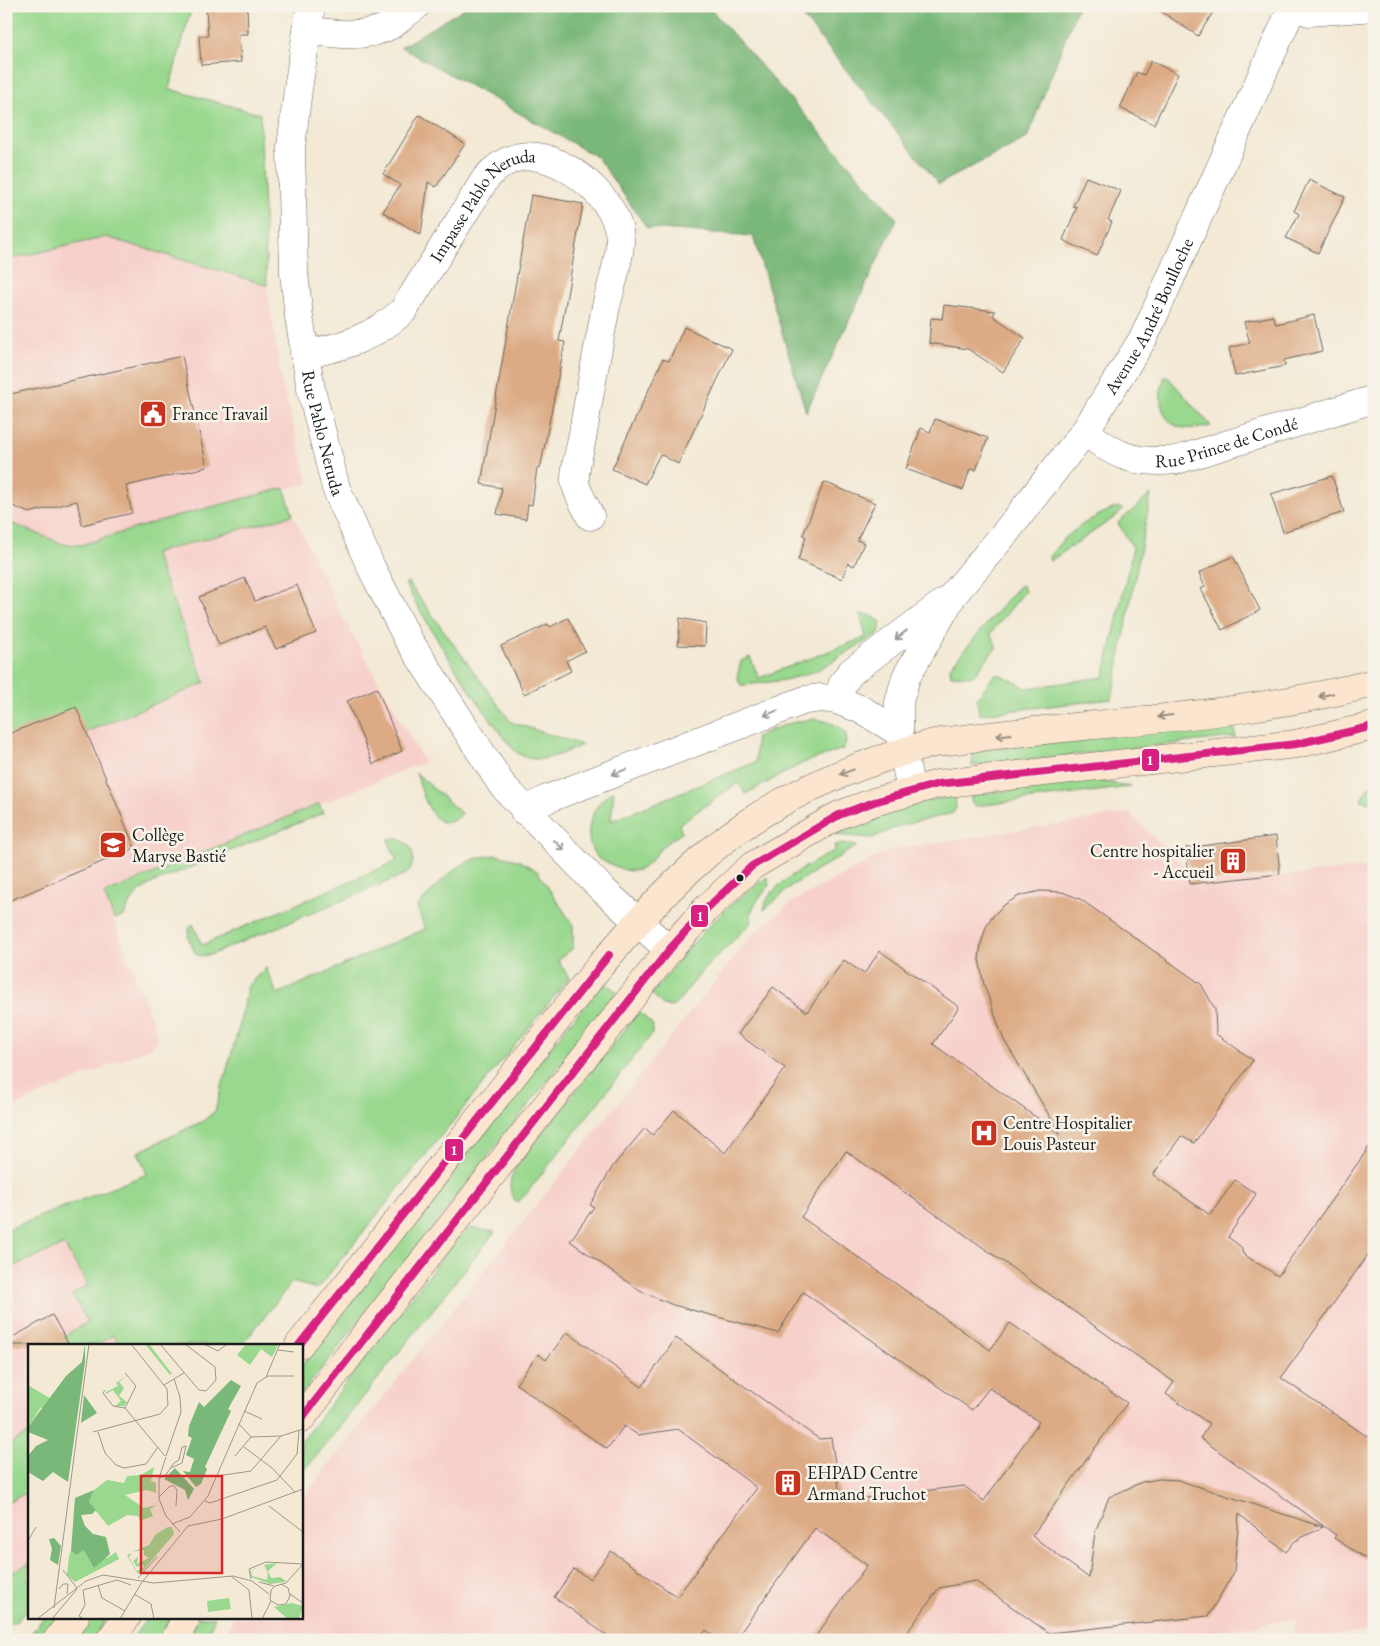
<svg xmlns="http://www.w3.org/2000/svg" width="1380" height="1646" font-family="'EB Garamond',serif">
	<rect width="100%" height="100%" fill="#f7f3e8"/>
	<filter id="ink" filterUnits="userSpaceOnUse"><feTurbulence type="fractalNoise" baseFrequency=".02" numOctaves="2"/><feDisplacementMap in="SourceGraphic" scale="10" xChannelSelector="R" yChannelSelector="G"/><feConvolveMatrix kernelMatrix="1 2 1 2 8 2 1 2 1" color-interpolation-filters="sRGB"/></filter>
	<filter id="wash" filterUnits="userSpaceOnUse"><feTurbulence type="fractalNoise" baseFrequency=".0096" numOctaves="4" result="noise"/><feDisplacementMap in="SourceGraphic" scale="20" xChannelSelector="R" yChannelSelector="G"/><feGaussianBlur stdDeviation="1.12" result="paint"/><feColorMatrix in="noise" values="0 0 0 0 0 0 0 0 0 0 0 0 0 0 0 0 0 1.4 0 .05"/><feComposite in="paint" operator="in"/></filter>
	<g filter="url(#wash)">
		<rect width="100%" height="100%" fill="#f3e9d5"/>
		<path fill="#f7d0cb" d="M106 237 267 285 282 384 309 483 169 518 81 545 63 544 6 521V260Z
			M293 515 342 616 424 762 103 893 158 1035 156 1042 152 1047 6 1110V765L205 683 154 553Z
			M1129 813 1202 884 1374 867V1631L1292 1639 1296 1619 1166 1640H223L233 1617H301V1500L752 935 792 902 890 850Z
			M208 1158 242 1345H29V1607L18 1620 6 1626V1244Z"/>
		<path fill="#99d88e" stroke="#5a7a55" d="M6 6H192L169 89 260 114 267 285 106 237 6 260Z
			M1166 375 1211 426C1202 428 1189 430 1179 427 1158 419 1157 391 1166 375Z
			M284 488 293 515 154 553 205 683 6 765V521L63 544 81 545 169 518Z
			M1151 494 1112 699 979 714 977 699 994 675H1001L1027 688 1104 677 1133 548 1118 523Z
			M1118 507 1123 510 1115 517 1050 561 1049 557C1064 534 1092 516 1118 507Z
			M408 582 511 722 582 745C561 754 534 769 514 750 471 696 439 644 405 584Z
			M1022 585 1025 591 990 634 995 642 996 648 973 676 951 675 950 667 1018 587Z
			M860 614 870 615 881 622 879 633 816 671 785 680 745 685H741L737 678 741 661 750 657 759 678 866 637Z
			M817 719C832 723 855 729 843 749L803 763 746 794 738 783 679 824 682 833C676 837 668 841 663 846 656 853 648 867 638 870 629 872 623 870 615 866 610 864 602 861 598 858 579 839 592 801 614 791L611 821 756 762V737C777 727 794 720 817 719Z
			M1204 725 1235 727V737L972 766 973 751Z
			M416 773 462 814C433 842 423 793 416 773Z
			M1094 780 1131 787 975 806 971 801V795Z
			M1374 784V804L1361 800 1369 786Z
			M955 796 956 808 953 813 899 826 872 838 837 835C876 812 911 803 955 796Z
			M319 804 323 813 152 883C137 893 130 900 124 916L114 919 104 894Z
			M397 838 408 844C415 853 415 867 406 874L210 955 200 956 195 953 188 937 190 926 193 924 202 945 397 861 388 839Z
			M843 844 857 846 793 885 764 910C765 885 816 862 835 850V845Z
			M497 855 520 861 537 871 573 925V948L558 960 569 978 317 1289 292 1282 242 1345H119L113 1335 97 1345H69L64 1336 88 1322 72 1295 88 1285 64 1245 6 1269V1230L147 1174 138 1152 203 1121 215 1111 239 1027 248 985 266 968 277 994 425 929 417 907C442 881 458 857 497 855Z
			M768 877 769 886C762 895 747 909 752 922L704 969 676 1004 671 1007 663 1005 652 994C686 950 721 907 768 877Z
			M604 982 617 992 301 1395V1367L564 1030Z
			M639 1012 653 1025 652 1034 526 1194 518 1202 515 1201C507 1190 510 1176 517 1165Z
			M471 1228 495 1232 301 1475V1442L458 1237Z
			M29 1433V1491L6 1504V1446Z
			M29 1563V1607L18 1620 6 1626V1576Z
			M44 1617H62L44 1640H26Z
			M89 1617H108L92 1640H72Z
			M148 1617H171L159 1640H131Z
			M199 1617H215L205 1640H189Z"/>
		<path fill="#7ab879" stroke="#4b6a4a" d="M468 6H708L897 219 806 412 753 236 647 228 597 157 401 47Z
			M794 6H1078L1027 138 939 184Z"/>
		<g id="blocks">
			<path fill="#dcaa84" d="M214 6H247L248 34H239L241 62 201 65 199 36H208L206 10 215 9Z
				M1153 6H1217L1198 36Z
				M1151 61 1178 74 1154 124 1120 108 1137 72 1144 75Z
				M419 115 465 144 436 187 428 182 421 235 383 212 400 185 383 174Z
				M1086 177 1121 191 1108 220 1112 222 1097 256 1063 240 1077 207 1073 206Z
				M1309 180 1345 197 1318 253 1286 238 1299 214 1294 211Z
				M531 195 583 204 559 341 565 342 540 469 537 468 532 505 528 504 526 519 497 514 502 488 481 484Z
				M944 305 995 311 993 316 1025 338 1003 372 968 349 929 343 931 318 942 319Z
				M1314 315 1322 351 1284 360 1285 366 1235 376 1229 348 1250 343 1244 322 1273 316 1276 324Z
				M684 327 732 349 678 464 660 454 645 484 612 469 663 359 669 361Z
				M182 356 207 467 126 486 132 513 82 525 77 501 29 513 6 503V395Z
				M935 419 988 438 976 470 970 469 963 490 906 469 921 428 930 432Z
				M1332 476 1344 512 1283 532 1271 494Z
				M824 482 875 503 857 540 864 543 854 566 848 563 842 579 798 560 806 537 803 535Z
				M1233 556 1260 610 1222 630 1201 589 1205 587 1199 573Z
				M245 578 255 601 297 585 316 633 276 649 265 627 219 645 199 597Z
				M568 618 585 651 566 661 571 671 524 694 501 646 548 624 550 627Z
				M680 618 706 623 705 646 678 645Z
				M377 688 402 751 373 764 347 701Z
				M76 707 135 848 6 902V735Z
				M1276 836 1280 874 1190 884 1186 848Z
				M1040 891 1062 892 1080 899 1201 984 1215 1009 1216 1034 1253 1060 1194 1143 1181 1136 1153 1175 1210 1215 1235 1180 1256 1194 1228 1237 1241 1247 1243 1254 1278 1276 1374 1140V1246L1281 1378 1374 1441V1564L1334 1538 1336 1535 1200 1438 1210 1424 1166 1394 1174 1382 846 1151 801 1217 990 1350 1010 1323 1127 1403 1032 1536 1089 1578 1095 1532 1109 1497 1142 1482 1159 1479 1178 1480 1323 1527 1295 1541 1286 1552 1239 1514 1234 1572 1208 1616 1049 1633 975 1581 939 1588 902 1640H813L867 1565 815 1528 735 1640H719L706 1630 699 1640H613L554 1597 574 1569 590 1579 611 1551 677 1597 757 1488 678 1429 638 1435 624 1426 607 1449 516 1384 538 1354 546 1360 567 1332 642 1387 676 1338 819 1439 831 1438 841 1501 964 1486 984 1501 1039 1422 989 1388 972 1410 803 1292 778 1333 673 1305 640 1291 570 1241 594 1207 590 1205 613 1166 645 1128 653 1135 674 1110 725 1153 785 1068 738 1034 773 987 807 1012 844 960 864 974 880 951 959 1007 933 1044 1061 1135 1004 1040 984 985 979 959 981 944 986 927 993 916 1004 905 1019 896Z
				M52 1315 69 1345H6V1341Z"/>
		</g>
	</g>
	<g filter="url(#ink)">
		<use href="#blocks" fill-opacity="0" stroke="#67645d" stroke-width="1"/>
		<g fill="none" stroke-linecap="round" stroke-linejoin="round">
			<g stroke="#67645d" stroke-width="29">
				<g id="minor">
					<path id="s1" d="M311 6 298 89 291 147 294 273 299 317 311 389 336 488 371 567 408 639 502 785 601 888 669 950"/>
					<path d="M1293 7 1309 12 1374 7"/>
					<path d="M307 30C333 34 366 39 391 25 399 20 407 12 416 6"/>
					<path id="s2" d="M304 354C342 348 374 337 403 311L486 178C502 161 519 152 543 158 577 167 621 205 620 243 619 263 611 286 606 306 598 348 590 390 583 433 581 448 574 466 575 481 576 492 586 506 590 516"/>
					<path id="s3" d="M1085 431C1116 457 1135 464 1177 460L1374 399"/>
					<path d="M837 700 860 709 899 732"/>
					<path id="s4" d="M911 790 899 732V702L906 677 953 595 1006 532 1085 431 1144 337 1293 6"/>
					<path d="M524 811 547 799 805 700 821 698 837 700 843 683 851 672 943 603"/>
				</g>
			</g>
			<g stroke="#67645d" stroke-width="29">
				<path id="secondary" d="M299 1345 599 967C644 914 691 861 749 822 805 785 870 760 934 743 1080 722 1230 720 1374 683
					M301 1419 354 1349 669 950 705 910 752 866 839 815 874 802 938 784 1296 744 1374 726
					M57 1640 75 1617
					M110 1640 127 1617
					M175 1640 186 1617"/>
			</g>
			<use href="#minor" stroke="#fff" stroke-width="28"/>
			<use href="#secondary" stroke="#fbe5cf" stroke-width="28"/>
			<g stroke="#f7f3e8" stroke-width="11">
				<path id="bus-1" d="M299 1345 609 955
					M301 1419 669 950 705 910 752 866 839 815 874 802 938 784 1296 744 1374 726"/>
			</g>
			<use href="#bus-1" stroke="#d82080" stroke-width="8"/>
		</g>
		<defs><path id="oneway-shaft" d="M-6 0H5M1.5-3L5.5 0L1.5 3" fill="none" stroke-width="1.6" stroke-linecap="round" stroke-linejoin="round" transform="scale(1.25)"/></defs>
		<g stroke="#999">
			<use href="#oneway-shaft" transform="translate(901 635) rotate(142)"/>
			<use href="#oneway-shaft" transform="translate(771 713) rotate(158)"/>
			<use href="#oneway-shaft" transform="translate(619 772) rotate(159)"/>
			<use href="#oneway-shaft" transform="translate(559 845) rotate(45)"/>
		</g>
		<g stroke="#978b7e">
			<use href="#oneway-shaft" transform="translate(1326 695) rotate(167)"/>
			<use href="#oneway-shaft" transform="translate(1165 716) rotate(173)"/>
			<use href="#oneway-shaft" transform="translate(1004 735) rotate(173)"/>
			<use href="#oneway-shaft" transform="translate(847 772) rotate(160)"/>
		</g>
	</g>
	<defs>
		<g id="civic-square" transform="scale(1.4375)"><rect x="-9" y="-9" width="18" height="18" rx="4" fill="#c8321e" stroke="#f7f3e8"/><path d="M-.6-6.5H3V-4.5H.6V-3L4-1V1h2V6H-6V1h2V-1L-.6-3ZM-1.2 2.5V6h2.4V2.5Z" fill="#fff"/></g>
		<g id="school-square" transform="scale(1.4375)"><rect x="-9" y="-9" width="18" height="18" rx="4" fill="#c8321e" stroke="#f7f3e8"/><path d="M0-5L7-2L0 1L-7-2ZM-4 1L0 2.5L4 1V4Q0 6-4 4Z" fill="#fff"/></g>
		<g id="building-square" transform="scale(1.4375)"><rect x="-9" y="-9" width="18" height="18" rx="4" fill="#c8321e" stroke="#f7f3e8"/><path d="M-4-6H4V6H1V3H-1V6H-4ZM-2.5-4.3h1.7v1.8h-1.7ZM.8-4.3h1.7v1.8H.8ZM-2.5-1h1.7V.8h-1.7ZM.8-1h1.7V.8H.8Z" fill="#fff"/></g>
		<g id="hospital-square" transform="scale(1.4375)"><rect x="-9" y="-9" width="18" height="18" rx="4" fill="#c8321e" stroke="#f7f3e8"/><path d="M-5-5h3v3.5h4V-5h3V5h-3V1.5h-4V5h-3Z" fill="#fff"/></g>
	</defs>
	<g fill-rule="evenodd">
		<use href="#civic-square" x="153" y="414"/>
		<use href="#school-square" x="113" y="845"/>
		<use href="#building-square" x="1233" y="861"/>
		<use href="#hospital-square" x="984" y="1133"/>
		<use href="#building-square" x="788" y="1483"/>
	</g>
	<circle fill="#1c1c1c" stroke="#f7f3e8" stroke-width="2" cx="740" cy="878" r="4.5"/>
	<g text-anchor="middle" stroke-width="5" stroke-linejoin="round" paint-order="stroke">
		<g font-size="18" fill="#1c1c1c" stroke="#f7f3e8">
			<text dy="6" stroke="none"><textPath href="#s2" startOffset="246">Impasse Pablo Neruda</textPath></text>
			<text dy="6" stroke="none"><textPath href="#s4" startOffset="552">Avenue André Boulloche</textPath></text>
			<text dy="6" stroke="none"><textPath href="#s1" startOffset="431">Rue Pablo Neruda</textPath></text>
			<text dy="6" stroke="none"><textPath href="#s3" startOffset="152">Rue Prince de Condé</textPath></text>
		</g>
		<g font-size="18" fill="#1c1c1c" stroke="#f7f3e8" text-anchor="start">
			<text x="172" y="420">France Travail</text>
			<text x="132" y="841">Collège<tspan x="132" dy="21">Maryse Bastié</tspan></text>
			<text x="1214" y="857" text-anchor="end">Centre hospitalier<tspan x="1214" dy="21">- Accueil</tspan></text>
			<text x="1003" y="1129">Centre Hospitalier<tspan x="1003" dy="21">Louis Pasteur</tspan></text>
			<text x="807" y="1479">EHPAD Centre<tspan x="807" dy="21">Armand Truchot</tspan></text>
		</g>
	</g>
	<g transform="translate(28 1344)">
		<rect width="275" height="275" fill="#f3e9d5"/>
		<path d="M117 0H121L144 30 142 31ZM218 0H248L250 1 244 13 233 5 222 21 209 11ZM98 32 91 38 96 44 91 52 99 58 96 62H87L93 57 85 46 78 50V48L90 42 88 39ZM0 41 23 55 15 65 13 63 0 83ZM126 123 123 137 128 139V149L119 146 97 151 116 164 129 161 122 165 125 172 112 177 110 172 99 171 80 182 61 158 66 146 79 136 96 139 99 132 113 131ZM140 183H144L146 190 114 228 110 230 99 211 104 209 101 213 109 227 116 223 115 220 109 223 105 217 110 213 109 220 121 214 116 211V206L105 208 121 201 128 190ZM56 205 64 215 79 214 88 208 91 215 47 238 39 231 41 212 43 207 48 211ZM249 219 240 227 243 234 252 233 258 237 256 238 242 240 223 233 222 227 230 223 223 227 224 232 239 236 240 229 236 221ZM201 254 203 265 180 268 179 257ZM264 259 275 262 271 275H260L246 263Z" fill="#99d88e"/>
		<path d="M57 0V18L40 138 25 128 15 137 0 128V112L8 102 20 96 0 88V83L38 32 54 18ZM203 36 213 42 200 65 203 67 177 123 179 125 173 140 168 143 155 127 162 128 166 115 158 111 164 94 160 92 161 82 171 58 176 63ZM56 51 69 69 53 79ZM147 124 166 145 160 156 157 146 136 135ZM66 146 61 158 68 166 64 170 53 171 57 182 65 190 78 193 82 210 66 224 56 206 48 211 43 207 47 154ZM26 194 33 202 30 221 22 216 24 205 21 195Z" fill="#7ab879"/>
		<path fill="none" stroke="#9d978b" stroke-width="1" d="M132 0 171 46 178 47 188 36 187 23 157 0M176 0 190 7 199 0M250 6 266 8M238 33 252 0M136 41 156 29M77 46 75 49 85 62 97 64 137 112M97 64 108 42 97 29M216 67 234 75M211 80 223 93M65 88 132 70 140 61 139 45 103 0M70 88 77 109 88 121 96 124 118 120 130 103M223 93 253 92M216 103 244 124 267 148M138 112 153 68 152 53 146 35M207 112 223 93M138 113 131 134V155L138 172 152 188M189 132 223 127 253 92 275 85M131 134 137 132 146 119 151 116 154 103 158 102 154 119 143 124M131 153 142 142H146L149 146 148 162M177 157 182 159 249 136 269 110 271 87M241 162 275 188M144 180 162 173 180 152 229 39 240 32H266M0 197 8 183M35 226 49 244M203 232 221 246 224 275M110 234 129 213M223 235 221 225 238 218 275 220M115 237 160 182 194 175 275 145M231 238 246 242M253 240 260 244 262 252 258 260 250 261 242 256 243 246 247 242 258 239 275 220M70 241 74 254 97 267M31 245 35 240H40L39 250M106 250 123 260 126 275M262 250 275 259M26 264 61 0M9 275 58 237 75 231 126 239 205 232 224 237 241 250M24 275 49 245M56 275 51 272 57 261 55 246 89 236 103 241M92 275 114 238M234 275 243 257"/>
		<path fill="#d62828" fill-opacity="0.15" stroke="#d62828" stroke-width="2.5" d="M113 132H194V229H113Z"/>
		<rect width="275" height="275" fill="none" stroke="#1c1c1c" stroke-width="2.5"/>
	</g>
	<g stroke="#f7f3e8" stroke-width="2">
		<rect x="1141" y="748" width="19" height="24" rx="5" fill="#d82080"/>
		<rect x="690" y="904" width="19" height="24" rx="5" fill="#d82080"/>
		<rect x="444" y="1138" width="20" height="24" rx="5" fill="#d82080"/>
	</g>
	<g font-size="14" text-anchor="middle" font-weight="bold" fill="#fff">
		<text x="1150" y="765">1</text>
		<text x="700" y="921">1</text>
		<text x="454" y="1155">1</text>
	</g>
	<rect width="1380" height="1646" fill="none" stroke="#f7f3e8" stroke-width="25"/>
</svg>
